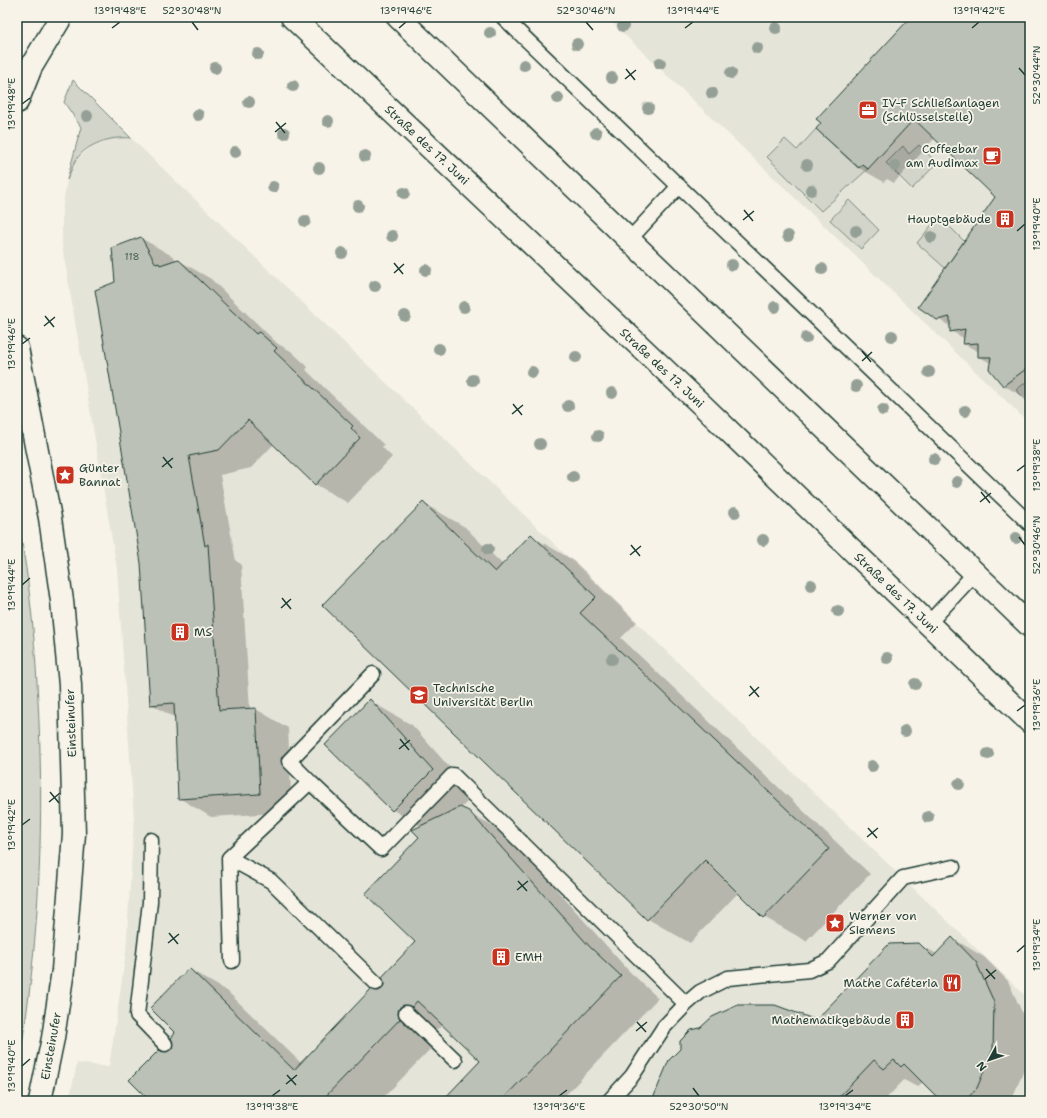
<svg xmlns="http://www.w3.org/2000/svg" width="1047" height="1118" font-family="'Shantell Sans',sans-serif">
	<rect width="100%" height="100%" fill="#f7f3e8"/>
	<filter id="ink" filterUnits="userSpaceOnUse"><feTurbulence type="fractalNoise" baseFrequency=".025" numOctaves="2"/><feDisplacementMap in="SourceGraphic" scale="8" xChannelSelector="R" yChannelSelector="G"/><feConvolveMatrix kernelMatrix="1 2 1 2 8 2 1 2 1" color-interpolation-filters="sRGB"/></filter>
	<g filter="url(#ink)">
		<path fill="#e5e4d9" d="M606 17H1030V424L744 149Z
			M121 137 131 138 1030 1000V1101H69L77 1063 109 1067 126 952 134 818 117 569 62 245V210L67 180 77 159 92 146 108 139Z"/>
		<path fill="#d3d5ca" stroke="#79897f" d="M73 80 131 138C112 136 87 143 76 160 72 167 70 174 67 180L81 127 64 102Z
			M816 129 858 168 862 164 868 169 821 211 767 157 785 139 797 150Z
			M919 145 937 163 912 189 886 163 903 146 909 154Z
			M849 200 879 230 861 249 830 220Z
			M939 216 964 241 945 268 917 243Z
			M1030 379V404L1016 390Z
			M17 517C31 584 36 653 39 722 44 840 38 958 17 1074Z"/>
		<path fill="#0003" d="M913 17H1030L1029 400 1003 385 991 363 979 357V352L964 344 965 339 951 331V327L938 319 996 197 935 138 894 183 887 179 884 182 859 168Z
			M141 238 174 257 176 261 178 260 211 279 278 344 291 351 308 367 306 370 384 445 382 447 392 457 348 503 315 484 274 444 251 468 220 475 236 561 241 564 250 710 256 709 288 728 292 812 211 817 179 798 175 718 151 704 142 563 116 283Z
			M423 503 465 527 503 565 531 536 573 560 637 622 621 638 870 874 806 941 764 917 739 892 690 943 648 919Z
			M370 701 412 725 474 795 460 809 507 834 628 970 658 998 560 1101H443L482 1061 446 1027 443 1026 437 1029 435 1037 438 1041 380 1101H151L167 1053 174 1047 189 969 227 991 301 1063 383 989 417 942 422 827 393 810 327 745Z
			M952 938 984 957 1008 981 1026 1021 1025 1068 1011 1101H943L923 1082 917 1087 904 1080 884 1101H656L816 1022 918 944 937 954Z"/>
		<path fill="#bbc1b6" stroke="#1f3d34" d="M911 17H1030V366L1003 386 989 369 991 357H978V343L963 344 965 329 950 332V317L937 320 918 307 995 197 914 119 868 169 862 164 859 168 816 129 821 123 816 119Z
			M141 237 156 264 159 263 160 265 178 259 256 334 259 332 277 348 274 351 353 426 351 428 360 438 315 485 248 420 219 450 189 456 205 546 208 544 219 710 256 708 260 794 178 799 174 703 150 705 141 563 95 290 115 282 112 248Z
			M423 502 495 572 531 534 596 597 580 613 829 849 763 918 705 860 647 920 322 605Z
			M370 699 433 770 392 811 325 745Z
			M460 807 469 811 590 947 621 976 501 1101H442L480 1061 417 1001 412 1007 404 1005 400 1007 398 1015 400 1019 321 1101H150L129 1080 159 1050 167 1052 173 1047 171 1038 175 1033 150 1008 189 968 294 1070 371 989 378 991 382 989 384 985 382 977 415 942 365 894 419 837 412 830Z
			M952 937 976 962 994 1002 993 1049 977 1088 965 1101H941L904 1064 901 1067 894 1060 884 1069 874 1060 835 1101H652L669 1060 680 1049V1041L691 1030 700 1028 712 1017 738 1005H775L816 1020 889 944 919 943 933 957Z"/>
		<g fill="none" stroke-linecap="round" stroke-linejoin="round">
			<g stroke="#1f3d34" stroke-width="17">
				<path id="service" d="M503 17 1030 524
					M629 240 679 186
					M928 624 975 573
					M310 782 289 761 373 674
					M151 840 150 902 137 1015 165 1044
					M229 858 271 881 376 983
					M232 961 229 858 310 782 381 849 453 775 686 1004
					M406 1013 455 1060
					M609 1101 632 1076 664 1027 686 1004 700 992 728 978 809 970 828 961 903 878 953 867"/>
			</g>
			<g stroke="#1f3d34" stroke-width="25">
				<path id="tertiary" d="M17 102 31 67 61 17
					M17 348 50 518 62 601 70 685 74 834 63 970 53 1038 40 1101"/>
			</g>
			<g stroke="#1f3d34" stroke-width="25">
				<path id="primary" d="M292 17 702 405 1030 722
					M398 17 1030 626"/>
			</g>
			<use href="#service" stroke="#f7f3e8" stroke-width="14"/>
			<use href="#tertiary" stroke="#f7f3e8" stroke-width="22"/>
			<use href="#primary" stroke="#f7f3e8" stroke-width="22"/>
		</g>
		<g fill="#949f96">
			<circle cx="623" cy="26" r="6"/>
			<circle cx="776" cy="28" r="6"/>
			<circle cx="490" cy="33" r="6"/>
			<circle cx="577" cy="44" r="6"/>
			<circle cx="757" cy="48" r="6"/>
			<circle cx="258" cy="54" r="6"/>
			<circle cx="660" cy="63" r="6"/>
			<circle cx="524" cy="65" r="6"/>
			<circle cx="215" cy="68" r="6"/>
			<circle cx="731" cy="73" r="6"/>
			<circle cx="612" cy="78" r="6"/>
			<circle cx="293" cy="86" r="6"/>
			<circle cx="712" cy="93" r="6"/>
			<circle cx="558" cy="98" r="6"/>
			<circle cx="249" cy="102" r="6"/>
			<circle cx="648" cy="108" r="6"/>
			<circle cx="198" cy="115" r="6"/>
			<circle cx="87" cy="116" r="6"/>
			<circle cx="328" cy="121" r="6"/>
			<circle cx="284" cy="133" r="6"/>
			<circle cx="596" cy="133" r="6"/>
			<circle cx="235" cy="152" r="6"/>
			<circle cx="365" cy="156" r="6"/>
			<circle cx="807" cy="165" r="6"/>
			<circle cx="895" cy="166" r="6"/>
			<circle cx="319" cy="168" r="6"/>
			<circle cx="273" cy="187" r="6"/>
			<circle cx="811" cy="190" r="6"/>
			<circle cx="404" cy="193" r="6"/>
			<circle cx="358" cy="206" r="6"/>
			<circle cx="305" cy="221" r="6"/>
			<circle cx="856" cy="231" r="6"/>
			<circle cx="392" cy="236" r="6"/>
			<circle cx="788" cy="236" r="6"/>
			<circle cx="931" cy="237" r="6"/>
			<circle cx="342" cy="253" r="6"/>
			<circle cx="732" cy="265" r="6"/>
			<circle cx="822" cy="269" r="6"/>
			<circle cx="426" cy="270" r="6"/>
			<circle cx="375" cy="286" r="6"/>
			<circle cx="464" cy="307" r="6"/>
			<circle cx="775" cy="307" r="6"/>
			<circle cx="405" cy="316" r="6"/>
			<circle cx="892" cy="336" r="6"/>
			<circle cx="806" cy="338" r="6"/>
			<circle cx="439" cy="349" r="6"/>
			<circle cx="576" cy="357" r="6"/>
			<circle cx="532" cy="372" r="6"/>
			<circle cx="929" cy="372" r="6"/>
			<circle cx="473" cy="380" r="6"/>
			<circle cx="856" cy="386" r="6"/>
			<circle cx="612" cy="393" r="6"/>
			<circle cx="568" cy="406" r="6"/>
			<circle cx="883" cy="410" r="6"/>
			<circle cx="965" cy="411" r="6"/>
			<circle cx="598" cy="436" r="6"/>
			<circle cx="540" cy="444" r="6"/>
			<circle cx="934" cy="459" r="6"/>
			<circle cx="573" cy="477" r="6"/>
			<circle cx="957" cy="482" r="6"/>
			<circle cx="735" cy="512" r="6"/>
			<circle cx="1016" cy="538" r="6"/>
			<circle cx="763" cy="540" r="6"/>
			<circle cx="488" cy="549" r="6"/>
			<circle cx="811" cy="585" r="6"/>
			<circle cx="838" cy="611" r="6"/>
			<circle cx="887" cy="658" r="6"/>
			<circle cx="612" cy="659" r="6"/>
			<circle cx="915" cy="684" r="6"/>
			<circle cx="905" cy="731" r="6"/>
			<circle cx="988" cy="754" r="6"/>
			<circle cx="872" cy="766" r="6"/>
			<circle cx="959" cy="784" r="6"/>
			<circle cx="928" cy="817" r="6"/>
		</g>
	</g>
	<path fill="none" stroke="#1f3d34" stroke-width="1.5" d="M192 22 198 30M586 22 593 30M112 28 120 22M399 28 406 22M685 28 693 22M972 28 979 22M1019 68 1025 75M626 69 635 80M625 79 636 70M22 104 30 98M276 122 285 133M275 132 286 123M744 210 753 221M743 220 754 211M1017 231 1025 224M394 263 403 274M394 273 404 264M45 316 54 327M44 326 55 317M22 344 30 338M862 351 871 362M862 361 872 352M513 404 522 415M512 414 523 405M163 457 172 468M162 467 173 458M1017 471 1025 465M981 492 990 503M980 502 991 493M1019 537 1025 545M631 545 640 556M630 555 641 546M22 585 30 578M282 598 291 609M281 608 291 599M750 686 759 697M749 696 759 687M1017 711 1025 705M400 739 409 750M399 749 410 740M50 792 59 803M49 802 60 793M22 825 30 819M868 828 877 838M867 837 878 828M518 881 527 891M517 890 528 881M169 933 178 944M168 943 179 934M1017 952 1025 945M986 969 995 979M985 979 996 970M637 1022 646 1032M636 1031 647 1022M22 1066 30 1059M287 1075 296 1085M286 1084 297 1075M693 1088 699 1096M272 1096 280 1090M559 1096 567 1090M845 1096 853 1090"/>
	<defs>
		<g id="office-square" transform="scale(1)"><rect x="-9" y="-9" width="18" height="18" rx="4" fill="#c8321e" stroke="#f7f3e8"/><path d="M-6-3h4V-5.5h4V-3h4V5H-6ZM-1-4.5V-3h2v-1.5ZM-6 0V1H6V0Z" fill="#fff"/></g>
		<g id="cafe-square" transform="scale(1)"><rect x="-9" y="-9" width="18" height="18" rx="4" fill="#c8321e" stroke="#f7f3e8"/><path d="M-5.5-4.5H6V0H3Q3 3.5 0 3.5H-2.5Q-5.5 3.5-5.5 0ZM3-3.2v2h1.7v-2ZM-6 4.5H4V6H-6Z" fill="#fff"/></g>
		<g id="building-square" transform="scale(1)"><rect x="-9" y="-9" width="18" height="18" rx="4" fill="#c8321e" stroke="#f7f3e8"/><path d="M-4-6H4V6H1V3H-1V6H-4ZM-2.5-4.3h1.7v1.8h-1.7ZM.8-4.3h1.7v1.8H.8ZM-2.5-1h1.7V.8h-1.7ZM.8-1h1.7V.8H.8Z" fill="#fff"/></g>
		<g id="sight-square" transform="scale(1)"><rect x="-9" y="-9" width="18" height="18" rx="4" fill="#c8321e" stroke="#f7f3e8"/><path d="M0-6L1.8-2.2L6-1.7L2.9 1.2L3.7 5.4L0 3.3L-3.7 5.4L-2.9 1.2L-6-1.7L-1.8-2.2Z" fill="#fff"/></g>
		<g id="university-square" transform="scale(1)"><rect x="-9" y="-9" width="18" height="18" rx="4" fill="#c8321e" stroke="#f7f3e8"/><path d="M0-5L7-2L0 1L-7-2ZM-4 1L0 2.5L4 1V4Q0 6-4 4Z" fill="#fff"/></g>
		<g id="restaurant-square" transform="scale(1)"><rect x="-9" y="-9" width="18" height="18" rx="4" fill="#c8321e" stroke="#f7f3e8"/><path d="M-5-6h1v4h1v-4h1v4h1v-4h1v5L-1.5 .5V6h-2V.5L-5-1ZM5-6V6H3V1.5H1.5Q1.5-4 5-6Z" fill="#fff"/></g>
	</defs>
	<g fill-rule="evenodd">
		<use href="#office-square" x="868" y="110"/>
		<use href="#cafe-square" x="992" y="156"/>
		<use href="#building-square" x="1005" y="219"/>
		<use href="#sight-square" x="65" y="475"/>
		<use href="#building-square" x="180" y="632"/>
		<use href="#university-square" x="419" y="695"/>
		<use href="#sight-square" x="835" y="923"/>
		<use href="#building-square" x="501" y="957"/>
		<use href="#restaurant-square" x="952" y="983"/>
		<use href="#building-square" x="905" y="1020"/>
	</g>
	<g text-anchor="middle" stroke-width="3.5" stroke-linejoin="round" paint-order="stroke">
		<g font-size="10" fill="#465e54">
			<text x="132" y="260">118</text>
		</g>
		<g font-size="12" fill="#1f3d34" stroke="#f7f3e8" text-anchor="start">
			<text x="882" y="107">IV-F Schließanlagen<tspan x="882" dy="14">(Schlüsselstelle)</tspan></text>
			<text x="978" y="153" text-anchor="end">Coffeebar<tspan x="978" dy="14">am Audimax</tspan></text>
			<text x="991" y="223" text-anchor="end">Hauptgebäude</text>
			<text x="79" y="472">Günter<tspan x="79" dy="14">Bannat</tspan></text>
			<text x="194" y="636">MS</text>
			<text x="433" y="692">Technische<tspan x="433" dy="14">Universität Berlin</tspan></text>
			<text x="849" y="920">Werner von<tspan x="849" dy="14">Siemens</tspan></text>
			<text x="515" y="961">EMH</text>
			<text x="938" y="987" text-anchor="end">Mathe Caféteria</text>
			<text x="891" y="1024" text-anchor="end">Mathematikgebäude</text>
		</g>
		<g font-size="12" fill="#1f3d34" stroke="#f7f3e8">
			<text transform="translate(427 145) rotate(43)" y="4">Straße des 17. Juni</text>
			<text transform="translate(662 368) rotate(43)" y="4">Straße des 17. Juni</text>
			<text transform="translate(896 593) rotate(44)" y="4">Straße des 17. Juni</text>
			<text transform="translate(71 723) rotate(-92)" y="4">Einsteinufer</text>
			<text transform="translate(51 1046) rotate(-80)" y="4">Einsteinufer</text>
		</g>
	</g>
	<rect width="1047" height="1118" fill="none" stroke="#f7f3e8" stroke-width="44"/>
	<g transform="translate(989 1060) rotate(230)" stroke="#f7f3e8" stroke-width="3" paint-order="stroke">
	<path d="M0-3L7 15L0 10L-7 15Z" fill="#1f3d34"/>
	<text y="-6" font-size="11" font-weight="bold" text-anchor="middle" fill="#1f3d34">N</text>
	</g>
	<rect x="22" y="22" width="1003" height="1074" fill="none" stroke="#1f3d34" stroke-width="1.5"/>
	<g font-size="10" text-anchor="middle" fill="#1f3d34">
		<text x="120" y="14">13°19'48"E</text>
		<text x="192" y="14">52°30'48"N</text>
		<text x="406" y="14">13°19'46"E</text>
		<text x="586" y="14">52°30'46"N</text>
		<text x="693" y="14">13°19'44"E</text>
		<text x="979" y="14">13°19'42"E</text>
		<text transform="translate(1036 75) rotate(-90)" y="4">52°30'44"N</text>
		<text transform="translate(11 104) rotate(-90)" y="4">13°19'48"E</text>
		<text transform="translate(1036 224) rotate(-90)" y="4">13°19'40"E</text>
		<text transform="translate(11 344) rotate(-90)" y="4">13°19'46"E</text>
		<text transform="translate(1036 465) rotate(-90)" y="4">13°19'38"E</text>
		<text transform="translate(1036 545) rotate(-90)" y="4">52°30'46"N</text>
		<text transform="translate(11 585) rotate(-90)" y="4">13°19'44"E</text>
		<text transform="translate(1036 705) rotate(-90)" y="4">13°19'36"E</text>
		<text transform="translate(11 825) rotate(-90)" y="4">13°19'42"E</text>
		<text transform="translate(1036 945) rotate(-90)" y="4">13°19'34"E</text>
		<text transform="translate(11 1066) rotate(-90)" y="4">13°19'40"E</text>
		<text x="272" y="1110">13°19'38"E</text>
		<text x="559" y="1110">13°19'36"E</text>
		<text x="699" y="1110">52°30'50"N</text>
		<text x="845" y="1110">13°19'34"E</text>
	</g>
</svg>
